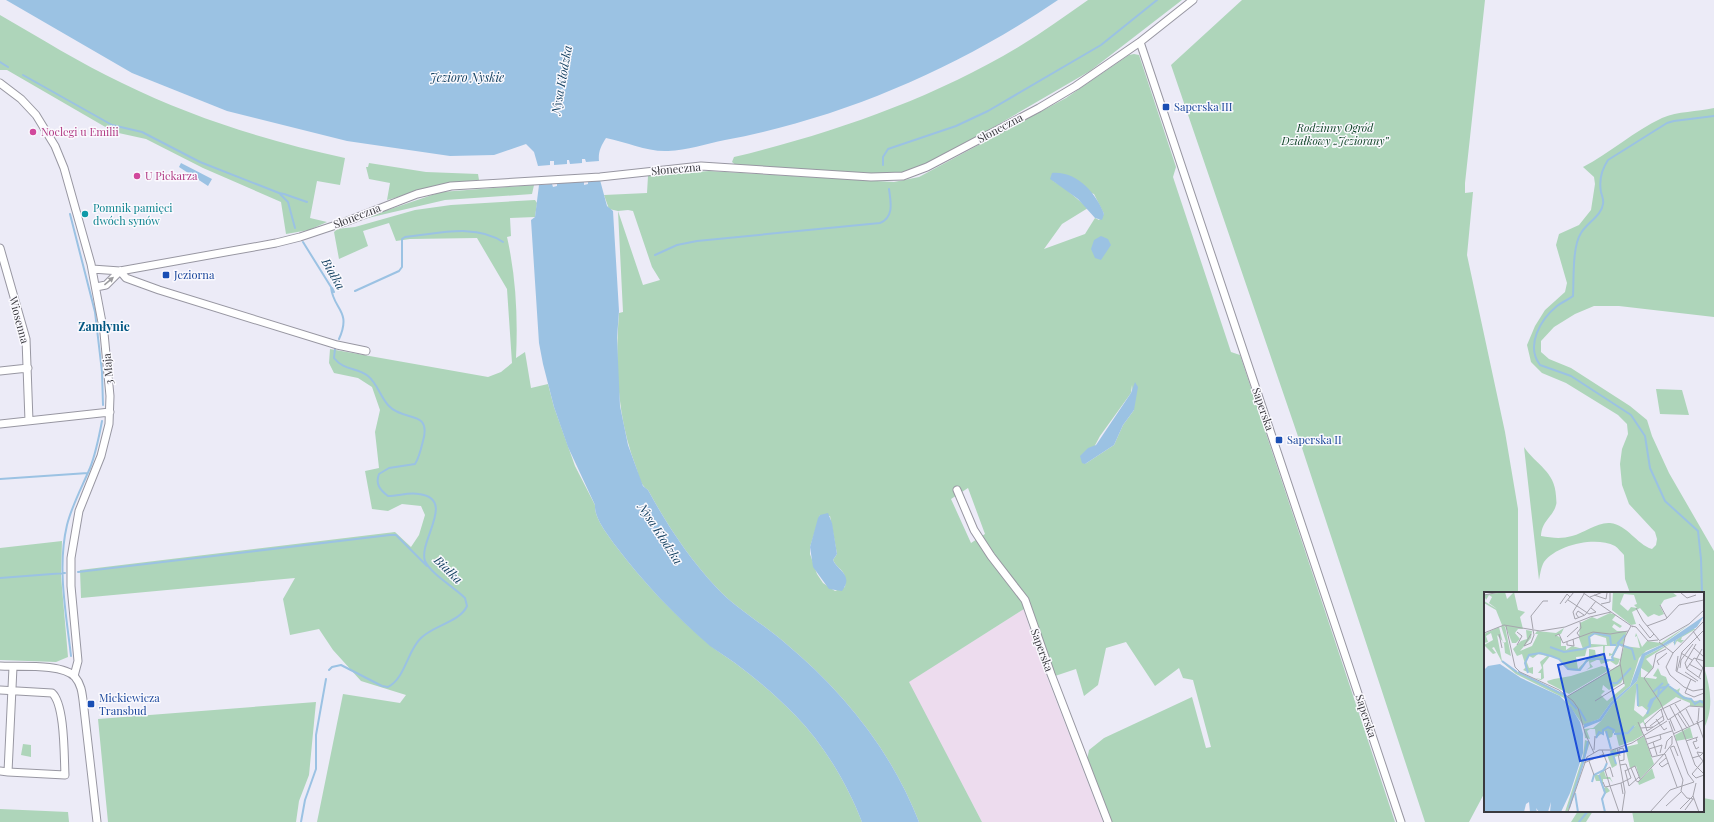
<svg xmlns="http://www.w3.org/2000/svg" width="1714" height="822" font-family="'Playfair Display',serif">
	<rect width="100%" height="100%" fill="#ecebf7"/>
	<path fill="#eddcee" d="M1024 609 1035 646 1103 822H982L908 682Z"/>
	<path fill="#aed5ba" fill-rule="evenodd" d="M1088 0H1182L1090 71 987 131 925 164 904 172 889 174 737 166 732 162 734 157C833 133 932 99 1020 46 1043 32 1065 16 1088 0Z
		M1242 0H1485L1465 183V193L1473 192 1467 255 1505 432 1518 509V593H1485V792L1469 822H1425L1302 448 1171 65Z
		M0 15C40 38 80 63 122 83 193 118 268 141 345 158L340 185 317 181 310 218 327 222 309 230 286 234 281 202 203 168 146 139 114 132 7 70H0Z
		M1134 54 1139 55 1176 167 1173 177 1231 352 1240 355 1395 822H1111L1087 760 1089 750 1104 738 1192 697 1206 748 1211 747 1193 680 1183 678 1179 668 1155 686 1126 642 1106 648 1098 685 1084 696 1076 669 1055 676 1038 633 1032 608 1024 609 909 682 982 822H919C891 750 843 691 784 642 762 623 735 608 716 587 689 558 667 525 648 490 640 485 639 476 636 467 617 417 615 365 619 313L623 312 618 211 609 209 604 195 647 193 648 176 709 171 894 182 919 177 1066 98 1129 55ZM1053 181 1094 194 1104 214 1099 220 1095 218 1085 234 1044 249 1062 224 1088 208 1062 186ZM628 210 633 211 652 267 660 280 643 285 618 211ZM1132 385 1134 410 1123 425 1114 445 1085 464 1100 436 1131 393ZM968 488 985 534 971 543 951 499ZM820 515 830 516 837 554 833 560C839 572 847 568 845 587L835 591 823 583 817 574 810 554V547Z
		M1714 108V317L1619 306H1594L1575 314 1554 327 1541 341V352L1549 359 1571 368 1630 406 1647 420 1652 436 1669 473 1714 551V667H1704C1711 689 1714 710 1703 730V593H1630L1625 579 1624 555C1621 552 1618 548 1615 546 1595 536 1557 545 1544 562 1541 567 1540 575 1539 580L1524 447C1536 465 1555 471 1556 496 1556 499 1557 503 1556 505 1553 517 1542 520 1541 536 1552 538 1562 539 1572 536 1584 533 1597 522 1610 523 1628 525 1636 544 1652 549L1656 545 1657 539 1655 532 1629 504 1622 485 1620 464 1622 449 1628 434 1627 424 1618 415 1566 383 1542 373 1531 362 1527 345 1535 326 1545 310 1565 292 1567 283 1556 245 1559 234 1579 225 1591 210 1595 184 1594 177 1583 167C1610 153 1634 131 1662 118 1678 111 1697 112 1714 108Z
		M369 163 426 172 478 174 479 180 449 183 387 200 390 183 369 179 366 167H368Z
		M534 185 532 194 445 200 355 221 441 192Z
		M535 200 537 203 535 217 510 218 511 236 507 237C516 277 518 318 516 358L525 352 531 388 548 384 554 407 575 466 595 505C594 518 608 535 615 545 643 582 675 616 711 646 718 652 727 657 735 663 756 679 777 696 795 715 824 745 847 783 862 822H317L343 694 400 703 406 695 361 681 333 650 319 629 290 635 283 599 295 578 81 598 80 570 395 532 411 547 419 535 425 515 421 506 402 504 388 511 372 509 365 471 379 468 375 432 380 410 372 387 358 378 334 373 329 363 330 349 488 377 501 372 512 363 507 289 477 238 410 239 396 241 389 223 363 231 368 246 339 259 334 232 337 229 355 227 415 210 451 205Z
		M1656 389 1682 390 1689 415 1660 414Z
		M62 541 61 576 68 657 56 662 0 660V548Z
		M316 702 309 775 299 801 296 822H108L98 719Z
		M23 744 31 745V757L21 755Z
		M1703 798 1714 800V822H1634L1632 811H1703Z
		M0 809 68 812 69 822H0Z
		M1578 811H1593L1586 822H1571Z"/>
	<path fill="#9bc2e3" d="M6 0H1058C958 68 843 118 725 140 706 144 687 150 668 151 647 152 627 142 606 138 601 146 598 152 599 161L586 162 585 159H582V163L570 164 569 160H567V164L554 165V161H550V165L538 166 534 152 526 144 494 155 450 156 347 141 227 111 132 73Z
		M181 163 212 179 208 186 179 167Z
		M1052 173C1077 171 1096 193 1104 214L1102 220 1095 218 1078 199 1053 181 1050 179Z
		M600 180 607 206 613 211 619 311 617 338 620 406 628 445 643 486 648 490C667 525 689 558 716 587 735 608 762 623 784 642 843 691 891 750 919 822H862C847 783 824 745 795 715 777 696 756 679 735 663 727 657 718 652 710 646 675 616 643 582 615 545 608 535 594 518 595 505L568 447 554 407 543 364 539 343 531 220 535 217 539 185 552 184 553 187 557 186V183L584 181V185L588 184V181Z
		M1101 236 1108 239 1111 245 1101 260 1095 258 1091 249 1094 240Z
		M1135 382 1138 387 1134 410 1123 425 1114 445 1085 464 1082 463 1080 456 1088 448 1096 445 1131 393Z
		M828 513 832 523 837 554 833 560C838 571 854 575 842 591L829 589 813 567 810 547 818 518 820 515Z"/>
	<g fill="none" stroke-linecap="round" stroke-linejoin="round">
		<path stroke="#9bc2e3" stroke-width="2" d="M0 62 8 67
			M23 75 112 125 142 132 200 162 279 193 284 194 307 202
			M883 165V157L888 149 956 126 988 111 1101 45 1157 0
			M280 194 288 202 295 228
			M70 214 95 312 102 372 103 405
			M303 242 331 287C333 310 352 310 339 339
			M655 255 677 245 697 241 880 223C894 217 891 203 889 189
			M332 288 334 292
			M355 291 399 271 402 267V239L405 237C437 234 475 223 503 242
			M0 479 88 473
			M78 572 390 535H396L427 566
			M0 578 65 573
			M1702 593 1701 559 1698 531 1665 501 1650 468 1645 436 1631 415 1571 376 1540 365C1525 345 1541 319 1557 306 1562 302 1568 300 1573 296 1574 279 1572 247 1581 233 1587 223 1602 215 1603 204 1604 200 1602 196 1601 192 1599 181 1602 169 1608 160L1667 123 1674 121 1714 116
			M71 656C66 613 57 567 67 525 72 505 82 487 90 468 96 453 99 437 102 421
			M329 670 332 667 341 665 382 686 388 687C406 677 407 651 421 638 434 625 460 622 467 606L465 598C454 587 431 574 425 561 418 541 457 499 419 494 408 492 399 496 388 496 380 490 375 484 379 474L389 468 415 464C419 458 421 449 423 441 432 409 403 422 389 406 381 398 377 383 368 376 357 367 344 371 334 358L335 349
			M301 822 305 800 316 769V735L326 679
			M1579 822 1588 811"/>
		<g stroke="#9897a2" stroke-width="9">
			<path id="minor" d="M1140 42 1401 822
				M0 83 21 99 36 115 55 146 64 168 91 264 104 333 110 396 109 424 101 456 79 511 71 558V586L78 661 74 676
				M0 248 26 339 29 421
				M92 269 120 271 276 243 300 237 345 222 417 194 451 186 600 177 701 166 871 177 903 176 927 167 1039 108 1076 86 1140 42 1193 0
				M120 271 126 278 159 290 337 345 366 351
				M96 287 106 285 120 271
				M0 371 28 368
				M0 424 110 412
				M957 490 974 530 991 556 1025 600 1051 674 1108 822
				M0 666C18 667 63 663 75 677 81 684 82 692 83 700L97 822
				M0 690 52 693C65 704 64 757 65 775L8 772 13 667
				M0 771 8 772"/>
		</g>
		<use href="#minor" stroke="#fff" stroke-width="7"/>
	</g>
	<defs><path id="oneway-solid" d="M-6-.8H1V-3.2L6.5 0L1 3.2V.8H-6Z"/></defs>
	<use fill="#9c9c9f" href="#oneway-solid" transform="translate(109 281) rotate(-40)"/>
	<g fill="#1a4fb4" stroke="#faf9fe" stroke-width="1.5">
		<rect x="1162" y="103" width="8" height="8" rx="2"/>
		<rect x="162" y="271" width="8" height="8" rx="2"/>
		<rect x="1275" y="436" width="8" height="8" rx="2"/>
		<rect x="87" y="700" width="8" height="8" rx="2"/>
	</g>
	<g fill="#d1479c" stroke="#faf9fe" stroke-width="1.5">
		<circle cx="33" cy="132" r="4"/>
		<circle cx="137" cy="176" r="4"/>
	</g>
	<circle fill="#0f9aa8" stroke="#faf9fe" stroke-width="1.5" cx="85" cy="214" r="4"/>
	<g text-anchor="middle" stroke-width="3" stroke-linejoin="round" paint-order="stroke">
		<g font-size="11" fill="#164399" stroke="#faf9fe" text-anchor="start">
			<text x="1174" y="111">Saperska III</text>
			<text x="174" y="279">Jeziorna</text>
			<text x="1287" y="444">Saperska II</text>
			<text x="99" y="702">Mickiewicza<tspan x="99" dy="13">Transbud</tspan></text>
		</g>
		<g font-size="11" fill="#3a3a3f" stroke="#faf9fe">
			<text transform="translate(1000 128) rotate(-28)" y="4">Słoneczna</text>
			<text transform="translate(676 169) rotate(-5)" y="4">Słoneczna</text>
			<text transform="translate(357 216) rotate(-21)" y="4">Słoneczna</text>
			<text transform="translate(19 320) rotate(75)" y="4">Wiosenna</text>
			<text transform="translate(108 369) rotate(-95)" y="4">3 Maja</text>
			<text transform="translate(1263 409) rotate(71)" y="4">Saperska</text>
			<text transform="translate(1042 650) rotate(70)" y="4">Saperska</text>
			<text transform="translate(1366 716) rotate(72)" y="4">Saperska</text>
		</g>
		<g font-size="11" font-style="italic" fill="#0d4225" stroke="#faf9fe">
			<text x="1335" y="132">Rodzinny Ogród<tspan x="1335" dy="13">Działkowy „Jeziorany”</tspan></text>
		</g>
		<g font-size="11" fill="#b23c85" stroke="#faf9fe" text-anchor="start">
			<text x="41" y="136">Noclegi u Emilii</text>
			<text x="145" y="180">U Piekarza</text>
		</g>
		<g font-size="11" fill="#0d838f" stroke="#faf9fe" text-anchor="start">
			<text x="93" y="212">Pomnik pamięci<tspan x="93" dy="13">dwóch synów</tspan></text>
		</g>
		<g font-size="12" font-style="italic" fill="#144161" stroke="#faf9fe">
			<text x="467" y="82">Jezioro Nyskie</text>
			<text transform="translate(562 80) rotate(-80)" y="4">Nysa Kłodzka</text>
			<text transform="translate(333 274) rotate(60)" y="4">Białka</text>
			<text transform="translate(660 534) rotate(57)" y="4">Nysa Kłodzka</text>
			<text transform="translate(448 570) rotate(44)" y="4">Białka</text>
		</g>
		<g font-size="12" font-weight="bold" fill="#005681" stroke="#faf9fe">
			<text x="104" y="331">Zamłynie</text>
		</g>
	</g>
	<g transform="translate(1484 592)">
		<rect width="220" height="220" fill="#ecebf7"/>
		<path d="M21 0 23 7 30 0 34 18 41 20 36 25 39 37H34L31 41 36 47 32 51H28L22 35 18 33 12 18 0 11V9L13 17 5 11 8 5 5 3 2 8 0 3ZM129 0H188L193 4 180 8 176 14 180 22 175 24V27V24L170 22 164 25 156 16 148 20 152 32 147 33 128 18ZM140 2 150 3 153 12 150 13 153 16 147 15 144 19 136 12ZM126 21 132 23 128 28 138 34 136 36 130 32 128 35 133 39H143L138 55 135 53 129 65 136 67 134 72 132 73 126 69 117 72 115 67 106 71 109 75 102 78 106 75 105 69 99 72 96 79 85 78 75 67 66 64 59 73 60 86 57 88 50 86 57 87V81H54L58 76 56 70 63 64 54 62 49 66 45 64 42 68 45 76 49 75V82L39 78 42 75 38 62 33 64 29 57 37 49 43 47 42 38 48 39 47 46 36 59 48 54 54 42H51L53 39 72 41 80 36 77 42 72 43 77 46V54H82V58L88 54 99 57 95 46 96 31 108 25 113 27ZM109 42 122 46 123 53 107 52 106 44ZM119 54V64H112L111 58 105 57V65L94 77 92 65 101 64 103 56ZM121 54H132L128 62 125 61V64L128 63V68H120ZM206 32 179 52 162 59 155 66 146 94 127 110 115 127 99 133 80 106 32 82 18 70 10 55 8 56 12 61 9 62 0 53 9 48 7 41 2 44 4 50 0 51V42L15 35 19 51 22 50 17 34H21L27 64 21 61 20 51 13 43 18 69 35 81 84 104 135 73 140 54 156 56 153 44 151 45 152 41 158 55 163 49 177 51ZM139 87 141 94 123 109 117 103 121 99 118 98 119 93 125 98 137 91ZM208 37H212L198 45 197 48H200L197 51 193 49 191 53 189 50 162 67 169 75 165 81 157 76V85L172 87 173 85 169 84 174 76 177 83 182 85 185 94 193 98 196 96 195 100 198 103 210 109 220 108V115L206 114V111L192 105 160 128V130L161 131V134L159 130 156 132 159 143 149 149 135 154 132 142H144L152 133 143 141H131L130 138 128 145 125 146 127 157 121 139 112 146 111 137H106L103 139 106 147 101 146 100 137 109 136 117 129 128 113 153 89 159 65 191 49V51L192 48ZM153 91 154 115 158 114 164 119 159 125 150 118ZM118 74 127 77 85 102 64 91 63 89 70 87 87 84ZM206 135 209 146 192 149 191 143ZM160 144 170 172 156 187 152 174 146 176 141 155 154 152 153 148ZM101 148 106 150 84 220H81L99 164ZM132 157 134 164 130 165 133 173 128 176 123 163H127L126 159ZM122 173 120 179 122 185H126L129 191 126 187H119V196L123 195 126 199 121 202 116 189H112L110 183H115ZM168 176 171 186 155 193 154 190Z" fill="#aed5ba" fill-rule="evenodd"/>
		<path d="M220 24 213 35 192 48 190 54V49L161 64 153 89 128 113 117 129 100 136V132L115 127 127 110 146 94 158 62 179 52ZM16 72 37 86 76 104 87 115 96 130 99 142V161L86 201 77 220H66L67 210 64 220H55L52 216 53 220H46L45 210 42 212 40 220H0V78L4 74Z" fill="#9bc2e3"/>
		<path fill="none" stroke="#9bc2e3" stroke-width="2" d="M133 52 141 43M66 55 80 60 99 57M99 57 106 54 105 45 111 41 126 44 127 53H132M120 68H129L128 65 135 52 148 57 151 68M18 69 33 80M34 80 80 103M44 81 41 71 45 63 56 61 67 64 75 67 84 77 96 78 104 67H120M128 91H133L147 76M153 92 154 114M185 94 200 106 207 107 211 112 216 109 220 111M169 100 179 91M82 105 93 117M174 105 175 96 181 95M164 115 167 108 172 105M95 117 102 129M163 122 169 108 185 92M122 139 127 157M130 142 144 141 150 134M112 146 115 140 119 142V138L124 135 130 138 129 141M128 159 132 172M100 167 104 149M115 183 121 201 118 207 121 220M108 190 110 183 120 178 123 171M91 201 94 220M85 216 100 168"/>
		<path fill="none" stroke="#a5a4ad" stroke-width="1" d="M98 0 127 20M197 1 203 6 212 3M100 2 89 20 91 27 101 23 112 9M0 3 16 0M110 3 122 7 123 1M106 5 119 0M84 8 105 22 112 20 107 16M81 11 90 0M76 12 83 2 86 5M117 12 126 10V0M176 13 183 26M152 16 159 29M127 20 149 35M95 26 92 22 94 19 100 23M159 29 175 48M155 32 166 46 170 42M22 34 31 75 36 80 75 98 89 109 94 116 101 141 110 161M148 34 152 35 164 49 174 48M163 34 182 27 195 13 220 8M49 37 47 24 59 9H64M209 39 216 49M33 40 38 44 33 53M0 41 20 33 56 39 81 35 106 25 127 20M15 42 18 56M71 44 75 42 79 51 109 40 126 42 144 39M83 45 94 35M96 45 93 41 97 36 96 30M175 49 205 32 220 18M83 50V53L90 54 89 47M175 50 189 61M40 54 47 51 50 43 49 38M40 54 47 42M210 56 220 65M182 57 172 62 169 76 160 86 176 110 184 128M218 57 212 68 219 76M189 61 182 75 186 83 200 95 209 99 220 97M189 61 220 29M197 61 208 68M194 64 192 79 212 90M205 72 218 79M175 73 173 69 183 61M196 76 197 68 209 52M203 76 210 66 220 69M203 77 201 71 212 52M203 77 217 87M193 79 198 60 220 38M201 80 214 89M215 85 220 73M207 87 201 101 210 105 220 101M140 92 136 71 141 45 147 34M84 104 136 73M111 109 140 91M191 112 205 134M186 114 198 137 211 173 220 182M202 117 210 133M194 122 203 136M172 127 180 138 183 136M186 127 191 139M184 128 205 114 220 115M185 129 204 182 210 190M214 129 215 116M154 130 160 144M161 132 176 118 197 108M161 132 163 139 180 128 177 117M214 133 213 129 220 148M166 134 179 124M157 136 169 135M189 142 220 128M160 143 168 165 181 162M212 146 213 149 209 150 212 157 215 155M162 147 188 139M202 149 214 145M169 150 173 163M164 152 177 147 176 143M186 155 199 188 197 199 203 206 210 207M187 155 190 154 194 164M133 156 141 200 138 220M165 157 178 153 176 161M110 158 111 144M118 158 123 171M134 160H135L140 159 139 156 135 157V160L136 164M219 161 213 160 215 164H216L220 160M181 162 193 195M182 166 175 172 178 175 184 171M208 166 215 164 219 169M105 169 110 183M135 169 140 168V159M100 171 120 162M136 173 142 172 147 186 137 191 139 202M147 176 152 188M141 178 145 194M141 179 151 174 156 187M208 182 220 168M208 182 212 186 220 183M151 188 154 190 181 161 188 152V144L183 149 181 157M119 190 121 195 126 194 121 178 126 175 129 185M145 194 155 185M209 204 215 220M182 214 197 200M196 217 209 204 212 191M201 218 209 207M84 220 103 165 115 158H128L148 151 183 129M135 220 126 194 137 191M166 220 186 198 210 190"/>
		<path fill="#1d4ed8" fill-opacity="0.15" stroke="#1d4ed8" stroke-width="2" d="M120 62 143 159 96 169 74 73Z"/>
		<rect width="220" height="220" fill="none" stroke="#3a3a3f" stroke-width="2"/>
	</g>
</svg>
